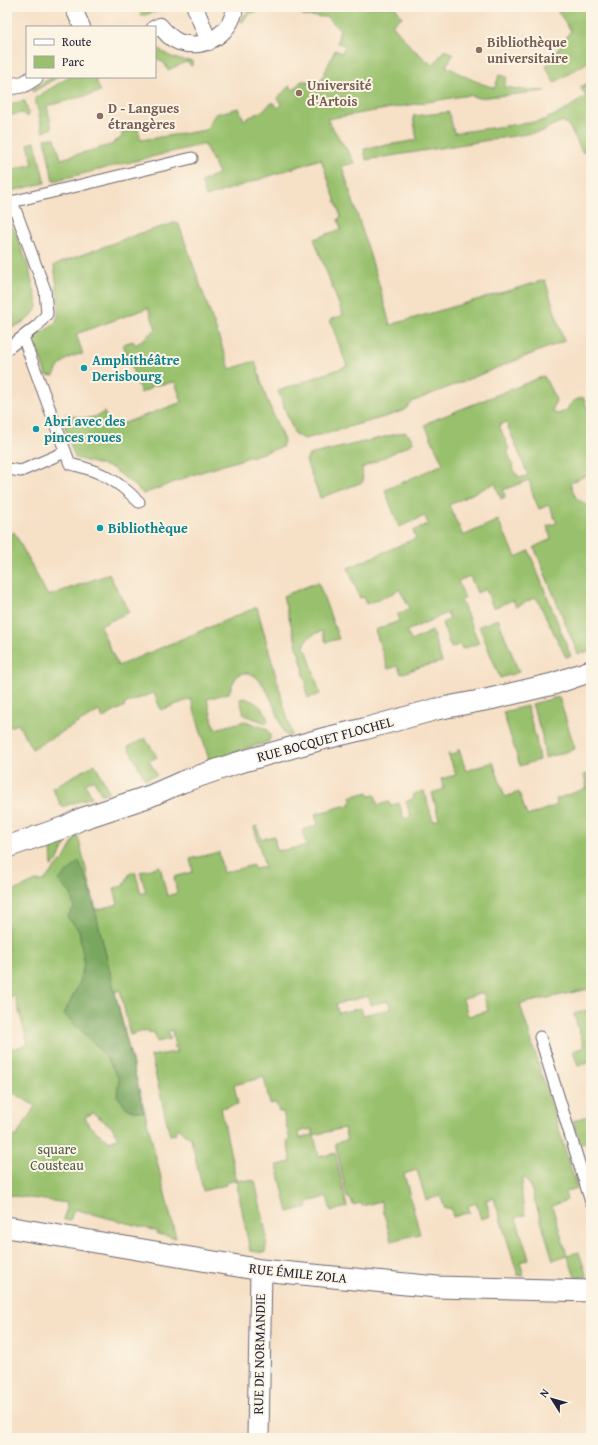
<svg xmlns="http://www.w3.org/2000/svg" width="598" height="1445" font-family="'Gentium Book Plus',serif">
	<rect width="100%" height="100%" fill="#fcf5e5"/>
	<filter id="ink" filterUnits="userSpaceOnUse"><feTurbulence type="fractalNoise" baseFrequency=".025" numOctaves="2"/><feDisplacementMap in="SourceGraphic" scale="8" xChannelSelector="R" yChannelSelector="G"/><feConvolveMatrix kernelMatrix="1 2 1 2 8 2 1 2 1" color-interpolation-filters="sRGB"/></filter>
	<filter id="wash" filterUnits="userSpaceOnUse"><feTurbulence type="fractalNoise" baseFrequency=".012" numOctaves="4" result="noise"/><feDisplacementMap in="SourceGraphic" scale="16" xChannelSelector="R" yChannelSelector="G"/><feGaussianBlur stdDeviation="0.9" result="paint"/><feColorMatrix in="noise" values="0 0 0 0 0 0 0 0 0 0 0 0 0 0 0 0 0 1.4 0 .05"/><feComposite in="paint" operator="in"/></filter>
	<g filter="url(#wash)">
		<rect width="100%" height="100%" fill="#f6e0c6"/>
		<path fill="#99c16d" stroke="#5e7254" fill-rule="evenodd" d="M140 7H165V9L141 16Z
			M261 7H273L248 14 243 22 240 21C245 11 251 10 261 7Z
			M284 7H395L402 17 392 24 411 47 433 66 445 49 453 55 446 66C462 75 477 83 495 88L499 75 507 77 504 87 525 90 546 91 478 98 469 95 327 119 355 163 342 166 379 284 390 325 545 280 564 341 414 401 403 411 388 416 305 439 295 435 278 391 347 366 330 320 343 315 314 239 341 229 338 219 341 217 321 159 206 197 201 182 219 173 204 144 53 181 45 139 55 138 61 159 114 144 113 142 118 140 122 137V133L138 129 141 140 206 130 215 114 239 108 244 120 262 111 273 102 278 108 282 105 277 99 289 86 294 90 301 81H321L335 50 342 53 345 45 337 43 340 29 327 17 303 16 302 10H289L281 11 280 8Z
			M555 7H591V60L554 83 546 66 571 31Z
			M155 46C169 57 175 60 192 61V66L186 62 168 70 165 64 155 57Z
			M52 77H58L33 92 32 89Z
			M69 77H98L99 78 96 80 100 92 47 106 52 128 43 132 35 98Z
			M591 82V119L585 151 583 153 570 128 563 121 547 128 545 131 366 160 364 149 417 140 413 116 449 112 454 133 541 121 562 112 586 96 580 87Z
			M25 101 29 116H26L22 113 7 116V104Z
			M35 142 45 183 7 192V171L33 164 28 144Z
			M7 216 10 219 28 265 38 306C30 321 22 323 7 330Z
			M178 222 230 369 255 361 266 397 284 441 282 447 198 473 143 494 133 484 112 468 75 458 63 422 67 413C79 420 93 420 104 412L111 428 182 402 175 382 150 386 151 388 141 393 123 344 133 341 136 345 156 329 148 308 76 334 83 354C69 355 59 363 54 376L46 375 33 336C40 332 50 329 55 323 63 312 55 278 54 265L138 234Z
			M544 376 556 400 552 412 558 414 567 410C570 402 575 400 583 397L591 416V473L570 483 576 498 588 506 591 513V595L589 596 591 600V651L578 654 534 547 551 539 547 526 557 523 549 505 539 509 533 495 529 480 503 490 505 497 501 499 495 483 449 505 463 536 498 520 516 557 529 551 571 656 566 657 536 597 516 607 513 600 493 608 486 589 477 593 470 576 458 581 465 598 461 600 479 643 462 649 460 644 451 648 442 623 450 619 447 613 407 631 411 641 432 631 442 662 420 667 401 674 398 666 388 669 375 630 399 621 397 615 410 608 399 589 390 595 366 604 363 597 360 598 348 568 416 538 413 531 428 524 425 516 399 527 385 490 443 464 426 427 425 425 429 422ZM506 422 528 475 520 478 518 475H516L507 450 509 449 499 425Z
			M405 432 410 436 413 443 362 468 363 482 320 498 306 461 309 455Z
			M14 532 48 596 109 574 129 612 100 626 118 666 257 607 292 735 287 736 285 734C278 719 266 673 246 673 235 673 232 685 229 693L207 699 215 729 245 721 267 729 270 734V738L268 742 209 760 191 699 161 710 154 693 124 704 125 706 103 718 99 711 32 749 18 724 7 728V535Z
			M318 582 339 639 326 642 322 631C312 635 306 637 304 648L307 651 320 694 308 698 305 687 307 686 303 671H304L283 596Z
			M498 619 519 672 500 678 479 626Z
			M559 697 575 749 545 758 542 735 532 704Z
			M244 698C255 701 267 709 268 722L266 723 244 715 240 699Z
			M527 706 536 739 539 760 520 766 503 712Z
			M145 738 157 757 149 761 157 775 145 779 128 747Z
			M458 749H459L466 771 493 762 505 797 519 792 527 816 557 805 556 799 587 788 584 775 591 773V995L589 989 520 1004 577 1188 565 1192 567 1200 552 1206 567 1255 579 1252 587 1277H575L567 1255 553 1260 530 1185 523 1177 521 1193 525 1215 516 1218 529 1259 520 1262 524 1276 518 1275 494 1198 486 1200 490 1216 481 1219 476 1203 468 1206 470 1212 453 1217 451 1208 445 1209 441 1196 426 1200 417 1170 404 1174 420 1234 391 1241 381 1201 362 1206 361 1203 353 1205 352 1201 347 1197 335 1143 347 1140 344 1128 314 1135 319 1157 335 1153 347 1207 331 1211 327 1197 307 1202 308 1207 288 1212 277 1165 291 1162 287 1141 290 1140 283 1112H279L276 1103 270 1104 264 1077 234 1085 238 1104 221 1108 236 1180 255 1181 267 1238 265 1253 250 1251 236 1180 226 1182V1185L203 1191 191 1138 182 1132 181 1129 175 1130 176 1134 170 1135 151 1056 176 1052 172 1030 168 1031 170 1039 157 1042 154 1032 149 1033 148 1030 130 1035 120 990 115 992 176 1238 157 1234V1231L74 1209 70 1221 64 1220 67 1203 7 1195V1132L16 1137 35 1106 7 1089V1033L12 1049 28 1044 15 996 7 998V894L36 881H44L52 871 64 859 76 836H78L96 910 118 904 114 888 123 886 130 873 135 871 141 894 146 892 140 872 160 866 167 896 177 893 174 877 193 872 190 859 219 852 223 873 253 865 254 869 265 867 254 827 257 826 261 839 274 836 277 851 307 846 302 830 318 825 315 814 351 804 350 797 368 792 369 796 375 795 378 805 389 802 390 806 399 803 404 819 411 817 406 802 414 798 413 794 424 791 433 821 439 819 432 793 444 789 441 779 456 775 448 754C453 755 455 755 458 752ZM483 993 488 1011 468 1016 463 999ZM368 996 370 1005 388 1001 391 1009 363 1015 361 1008 338 1013 336 1004ZM93 1113 112 1127 118 1138 110 1142 89 1126 85 1117ZM312 1129 313 1135 300 1138 298 1132Z
			M95 764 109 792 101 794 94 780 85 784 92 797 62 807 52 788Z
			M71 833 57 861 52 867 51 848Z
			M591 1009V1062L578 1066 573 1051 584 1047 574 1014Z
			M591 1115V1141L581 1144 573 1121Z"/>
		<path fill="#7aa760" stroke="#4e644e" d="M79 861 89 885 144 1112 129 1110 117 1096 119 1079 108 1060 97 1046 64 1014 80 982 84 963 79 930 67 917 74 908 71 894 58 881Z"/>
	</g>
	<g filter="url(#ink)">
		<g fill="none" stroke-linecap="round" stroke-linejoin="round">
			<g stroke="#6c646c" stroke-width="13">
				<path id="service" d="M7 203 192 158
					M23 337 70 464C101 471 117 480 139 502
					M7 349 38 325 47 314 45 290 12 201
					M7 469 21 471 65 452
					M540 1037 591 1202"/>
			</g>
			<g stroke="#6c646c" stroke-width="18">
				<path id="pedestrian" d="M73 7 82 27
					M195 7 209 42
					M155 28 160 26C166 33 171 39 179 42 205 51 232 33 235 7
					M7 87 24 84 35 77"/>
			</g>
			<g stroke="#6c646c" stroke-width="23">
				<path id="minor" d="M7 847 65 827 81 819 150 796 182 782 237 763 322 739 364 729 437 709 490 699 553 684 591 671
					M7 1227 261 1270 437 1287 591 1291
					M258 1438 261 1270"/>
			</g>
			<use href="#service" stroke="#fff" stroke-width="11"/>
			<use href="#pedestrian" stroke="#fff" stroke-width="16"/>
			<use href="#minor" stroke="#fff" stroke-width="21"/>
		</g>
	</g>
	<g fill="#8d6e63" stroke="#fcf5e5" stroke-width="1.5">
		<circle cx="479" cy="50" r="4"/>
		<circle cx="299" cy="93" r="4"/>
		<circle cx="100" cy="116" r="4"/>
	</g>
	<g fill="#0f9aa8" stroke="#fcf5e5" stroke-width="1.5">
		<circle cx="84" cy="368" r="4"/>
		<circle cx="36" cy="429" r="4"/>
		<circle cx="100" cy="528" r="4"/>
	</g>
	<g text-anchor="middle" stroke-width="4" stroke-linejoin="round" paint-order="stroke">
		<g font-size="14" font-weight="bold" fill="#785e54" stroke="#fcf5e5" text-anchor="start">
			<text x="487" y="47">Bibliothèque<tspan x="487" dy="16">universitaire</tspan></text>
			<text x="307" y="90">Université<tspan x="307" dy="16">d'Artois</tspan></text>
			<text x="108" y="113">D - Langues<tspan x="108" dy="16">étrangères</tspan></text>
		</g>
		<g font-size="14" font-weight="bold" fill="#0d838f" stroke="#fcf5e5" text-anchor="start">
			<text x="92" y="365">Amphithéâtre<tspan x="92" dy="16">Derisbourg</tspan></text>
			<text x="44" y="426">Abri avec des<tspan x="44" dy="16">pinces roues</tspan></text>
			<text x="108" y="533">Bibliothèque</text>
		</g>
		<g font-size="14" fill="#22223b" stroke="#fcf5e5">
			<text transform="translate(325 739) rotate(-15)" y="5">RUE BOCQUET FLOCHEL</text>
			<text transform="translate(298 1273) rotate(6)" y="5">RUE ÉMILE ZOLA</text>
			<text transform="translate(259 1354) rotate(-89)" y="5">RUE DE NORMANDIE</text>
		</g>
		<g font-size="14" fill="#4c5a4c" stroke="#fcf5e5">
			<text x="57" y="1154">square<tspan x="57" dy="16">Cousteau</tspan></text>
		</g>
	</g>
	<rect width="598" height="1445" fill="none" stroke="#fcf5e5" stroke-width="24"/>
	<rect x="26" y="26" width="130" height="52" fill="#fcf5e5" stroke="#a5a1a1"/>
	<rect x="34" y="39" width="20" height="6" fill="#ffffff" stroke="#a5a1a1"/>
	<text x="62" y="46" font-size="12" fill="#22223b">Route</text>
	<rect x="34" y="56" width="20" height="12" fill="#99c16d" stroke="#a5a1a1"/>
	<text x="62" y="66" font-size="12" fill="#22223b">Parc</text>
	<g transform="translate(552 1399) rotate(307)" stroke="#fcf5e5" stroke-width="3" paint-order="stroke">
	<path d="M0-3L7 15L0 10L-7 15Z" fill="#22223b"/>
	<text y="-6" font-size="11" font-weight="bold" text-anchor="middle" fill="#22223b">N</text>
	</g>
</svg>
